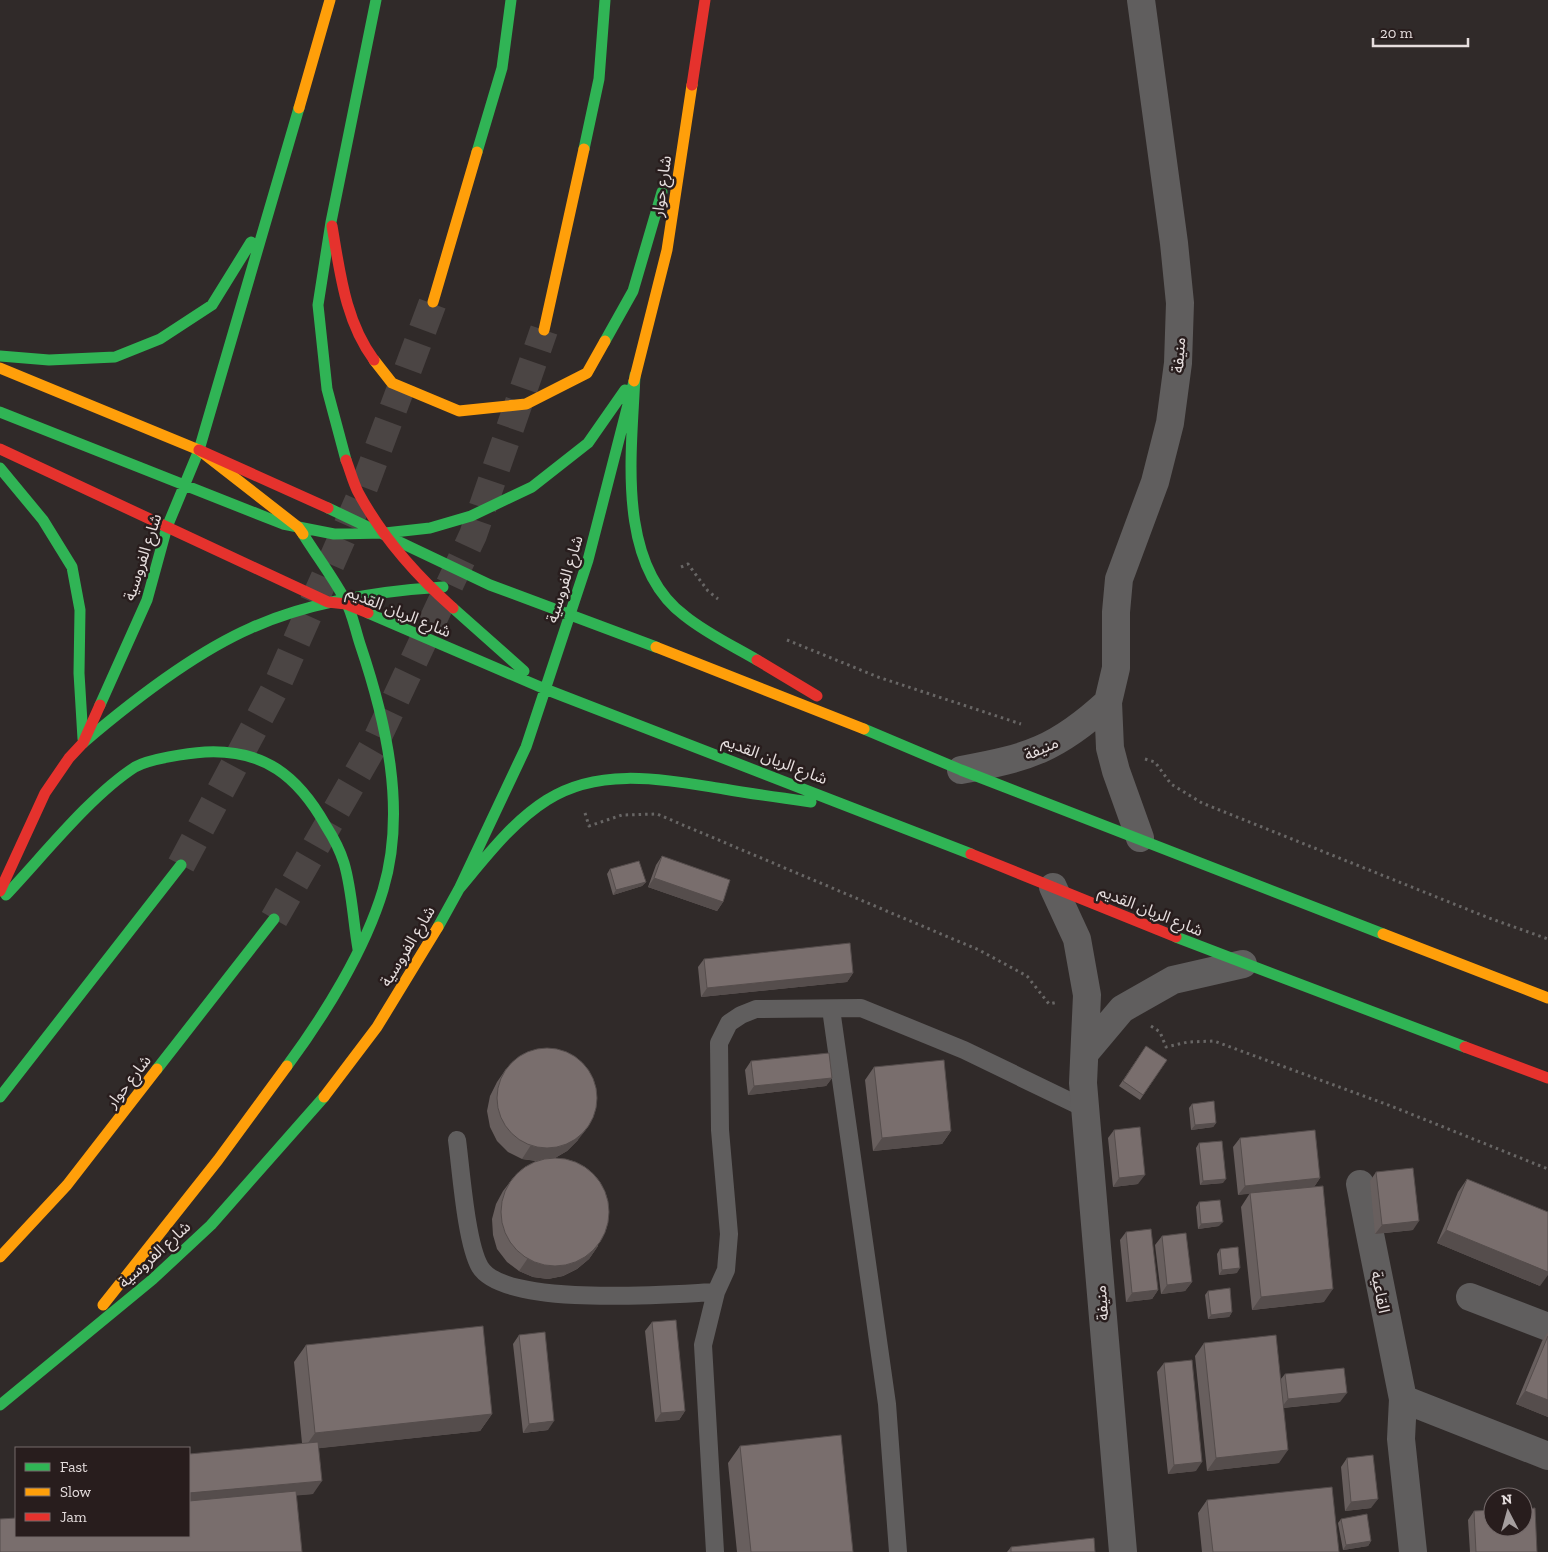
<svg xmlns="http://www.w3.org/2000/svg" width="1548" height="1552" font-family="'Zilla Slab','Noto Sans Arabic',serif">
	<rect width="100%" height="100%" fill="#302a29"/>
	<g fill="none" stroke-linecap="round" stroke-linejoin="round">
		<path stroke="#4b4544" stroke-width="28" stroke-dasharray="28 14" stroke-linecap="butt" d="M181 865 278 683 361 495 433 302
			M274 919 375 743 473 535 544 330"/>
		<path stroke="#686665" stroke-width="3" stroke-dasharray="2.5 4" stroke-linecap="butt" d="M681 567 688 564 708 591 718 599
			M787 640 878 677 1021 724
			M1145 759 1155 762 1171 784 1202 803 1489 918 1548 939
			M585 813 589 826 622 815 657 814 979 950 1027 976 1049 1004 1058 1002
			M1151 1026 1160 1032 1166 1047 1188 1042 1214 1041 1391 1106 1548 1169"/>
		<path stroke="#605e5e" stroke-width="18" d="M831 1009 887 1404 898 1552
			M457 1140C461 1169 466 1243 480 1267 505 1308 670 1294 716 1292
			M715 1552 703 1345 716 1292 726 1270 729 1234 720 1130 719 1043 729 1023 741 1015 756 1009 861 1008 964 1050 1084 1108"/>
		<path stroke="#605e5e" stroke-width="28" d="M961 770C1028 758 1057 749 1108 702
			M1140 838 1116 771 1110 748 1108 702 1116 668V612L1119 579 1155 482 1170 423 1178 363 1180 303 1174 243 1141 0
			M1053 887 1077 939 1087 995 1083 1083 1123 1552
			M1085 1053 1122 1009 1173 980 1243 964
			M1360 1184 1403 1399 1401 1439 1413 1552
			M1470 1297 1548 1327
			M1403 1399 1548 1456"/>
		<path stroke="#30b455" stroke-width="11" d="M584 149 599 79 605 0
			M477 152 502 68 511 0
			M605 341 633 291 662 192
			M0 356 49 360 115 357 160 339 212 305 251 242
			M635 375C632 451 615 564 685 616 706 633 733 646 757 660
			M0 412 283 524 334 534 385 533 430 528 471 516 532 487 588 443 625 390
			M346 460 327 389 318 305 331 222 376 0
			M0 468 43 520 72 567 80 610 79 673 83 739
			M328 508 490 585 656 647
			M453 608 524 671
			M368 613 545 689 971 854
			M100 705 147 600 167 527 199 450 299 108
			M864 729 961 770 1383 934
			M83 743C131 702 194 653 251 628 311 601 379 591 443 587
			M459 889C485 858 512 822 547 800 600 766 666 780 724 789 753 794 782 798 811 802
			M6 895C43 856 90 796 135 767 149 759 188 753 205 752 264 749 298 776 326 826 333 837 340 850 344 863 352 890 353 921 358 949
			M438 927 459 889 526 747 588 560 634 381
			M1176 937 1465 1047
			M287 1066C324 1016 365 950 383 890 407 810 386 721 360 644 355 629 352 611 344 598 332 576 316 555 303 534
			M157 1069 274 919
			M0 1097 181 865
			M0 1405 153 1279 211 1225 324 1097"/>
		<path stroke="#ff9f0a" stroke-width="11" d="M299 108 330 0
			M433 302 477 152
			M544 330 584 149
			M374 360 392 383 459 411 526 404 587 373 605 341
			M0 368 199 450 298 527 303 534
			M634 381 667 250 692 85
			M656 647 864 729
			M1383 934 1548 998
			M324 1097 377 1027 438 927
			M0 1257 67 1185 157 1069
			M103 1305 218 1160 287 1066"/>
		<path stroke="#e5322d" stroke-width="11" d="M692 85 705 0
			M332 226C340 272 345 321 374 360
			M0 449 167 527
			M199 450 328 508
			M346 460C350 470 353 482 358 492 381 535 417 576 453 608
			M167 527 328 602 346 604 368 613
			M757 660 817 696
			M971 854 1176 937
			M0 891 45 793 69 758 83 743 100 705
			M1465 1047 1548 1078"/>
	</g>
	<path fill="#685f5e" d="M662 856 723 902 717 911 648 887 656 865Z
		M610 869 646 882 642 886 613 895 607 874Z
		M704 959 853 973 847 982 701 997 698 967Z
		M1146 1046 1167 1060 1140 1100 1119 1086Z
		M751 1061 832 1078 826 1086 748 1095 745 1070Z
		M874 1067 951 1131 942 1144 873 1151 865 1080Z
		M506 1069 578 1140 567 1151 555 1158 598 1246 589 1259 577 1269 563 1276 548 1279 533 1277 519 1271 507 1262 497 1249 493 1235 492 1219 496 1204 503 1191 513 1178 536 1161 522 1159 508 1152 497 1141 490 1127 487 1111 490 1096 497 1082Z
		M1192 1104 1216 1123 1213 1127 1191 1130 1189 1108Z
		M1114 1130 1138 1184 1113 1187 1108 1138Z
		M1240 1138 1320 1178 1314 1187 1324 1302 1252 1310 1241 1207 1250 1193 1238 1195 1233 1147Z
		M1199 1143 1223 1183 1200 1185 1196 1148Z
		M1376 1172 1413 1230 1375 1234 1370 1181Z
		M1467 1179 1540 1286 1437 1243 1458 1192Z
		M1199 1202 1219 1226 1198 1229 1196 1207Z
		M1126 1232 1158 1290 1152 1299 1126 1302 1120 1240Z
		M1162 1236 1192 1282 1185 1291 1161 1294 1155 1245Z
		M1220 1249 1237 1273 1219 1275 1217 1254Z
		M1208 1291 1232 1312 1229 1317 1208 1319 1205 1295Z
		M652 1322 685 1411 679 1420 655 1422 645 1331Z
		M1548 1332V1417L1516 1404 1542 1341Z
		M519 1335 548 1430 523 1433 513 1344Z
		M1204 1343 1280 1380 1285 1374 1340 1402 1283 1408 1279 1463 1207 1471 1195 1356Z
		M306 1345 492 1414 480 1431 319 1448 313 1494 296 1495 189 1536 302 1443 294 1362Z
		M1164 1363 1196 1471 1168 1474 1157 1372Z
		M740 1446 853 1552H737L728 1463Z
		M1347 1458 1371 1508 1345 1511 1341 1467Z
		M1207 1500 1339 1552H1202L1198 1513Z
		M1474 1511 1537 1552H1470L1468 1520Z
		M1341 1519 1371 1541 1368 1546 1343 1550 1338 1523Z
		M1011 1547 1095 1552H1007Z"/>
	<path fill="#554d4c" d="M654 878 723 902 717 911 648 887Z
		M646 882 642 886 613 895 616 890Z
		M853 973 847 982 701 997 707 988Z
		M832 1078 826 1086 748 1095 754 1086Z
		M1216 1123 1213 1127 1191 1130 1195 1125Z
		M588 1127 578 1140 567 1151 553 1159 538 1161 522 1159 531 1145Z
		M951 1131 942 1144 873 1151 882 1138Z
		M1145 1175 1138 1184 1113 1187 1119 1178Z
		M1320 1178 1314 1187 1238 1195 1245 1186Z
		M1226 1179 1223 1183 1200 1185 1203 1181Z
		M1419 1221 1413 1230 1375 1234 1382 1225Z
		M1223 1222 1219 1226 1198 1229 1201 1224Z
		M1446 1230 1548 1272V1275L1540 1286 1437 1243Z
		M598 1246 589 1259 577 1269 563 1276 548 1279 533 1277 519 1271 528 1258Z
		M1240 1268 1237 1273 1219 1275 1222 1270Z
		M1192 1282 1185 1291 1161 1294 1167 1285Z
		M1333 1289 1324 1302 1252 1310 1261 1297Z
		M1158 1290 1152 1299 1126 1302 1132 1293Z
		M1232 1312 1229 1317 1208 1319 1211 1315Z
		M1525 1391 1548 1400V1417L1516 1404Z
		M1347 1393 1340 1402 1281 1408 1288 1399Z
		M685 1411 679 1420 655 1422 661 1413Z
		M492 1414 480 1431 303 1450 315 1433Z
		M554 1421 548 1430 523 1433 529 1424Z
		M1288 1450 1279 1463 1207 1471 1216 1458Z
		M1202 1462 1196 1471 1168 1474 1174 1465Z
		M322 1481 313 1494 189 1506V1493Z
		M1378 1499 1371 1508 1345 1511 1351 1502Z
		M1371 1541 1368 1546 1343 1550 1346 1545Z"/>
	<path fill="#796e6d" stroke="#554d4c" d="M662 856 730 880 723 902 654 878Z
		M639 861 646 882 616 890 610 869Z
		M850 943 853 973 707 988 704 959Z
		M1146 1046 1167 1060 1143 1095 1123 1081Z
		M497 1098a50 50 0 1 1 100 0a50 50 0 1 1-100 0Z
		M829 1053 832 1078 754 1086 751 1061Z
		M944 1060 951 1131 882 1138 874 1067Z
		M1214 1101 1216 1123 1195 1125 1192 1104Z
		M1140 1127 1145 1175 1119 1178 1114 1130Z
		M1315 1130 1320 1178 1245 1186 1240 1138Z
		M1222 1141 1226 1179 1203 1181 1199 1143Z
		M501 1212a54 54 0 1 1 108 0a54 54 0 1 1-108 0Z
		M1413 1168 1419 1221 1382 1225 1376 1172Z
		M1467 1179 1548 1212V1272L1446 1230Z
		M1323 1186 1333 1289 1261 1297 1250 1193Z
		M1220 1200 1223 1222 1201 1224 1199 1202Z
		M1151 1229 1158 1290 1132 1293 1126 1232Z
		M1186 1233 1192 1282 1167 1285 1162 1236Z
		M1238 1247 1240 1268 1222 1270 1220 1249Z
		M1230 1288 1232 1312 1211 1315 1208 1291Z
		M676 1320 685 1411 661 1413 652 1322Z
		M483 1326 492 1414 315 1433 306 1345Z
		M545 1332 554 1421 529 1424 519 1335Z
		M1276 1335 1288 1450 1216 1458 1204 1343Z
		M1548 1336V1400L1525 1391Z
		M1192 1360 1202 1462 1174 1465 1164 1363Z
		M1344 1368 1347 1393 1288 1399 1285 1374Z
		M841 1435 853 1552H751L740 1446Z
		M318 1442 322 1481 189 1493V1454Z
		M1373 1455 1378 1499 1351 1502 1347 1458Z
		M1332 1487 1339 1552H1213L1207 1500Z
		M296 1491 302 1552H0V1519L16 1518V1536H189V1501Z
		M1535 1508 1537 1552H1476L1474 1511 1493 1510V1527H1523V1509Z
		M1367 1514 1371 1541 1346 1545 1341 1519Z
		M1094 1538 1095 1552H1011V1547Z"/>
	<g text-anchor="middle" stroke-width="5" stroke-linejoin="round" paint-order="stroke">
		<g font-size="16" fill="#e6dede" stroke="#281d1d">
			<text transform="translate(661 186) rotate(-82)" y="6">شارع حوار</text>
			<text transform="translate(1178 355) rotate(-86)" y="6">منيفة</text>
			<text transform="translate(142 557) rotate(-72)" y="6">شارع الفروسية</text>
			<text transform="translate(564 579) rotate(-73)" y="6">شارع الفروسية</text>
			<text transform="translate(399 611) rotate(22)" y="6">شارع الريان القديم</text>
			<text transform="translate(1041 748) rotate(-24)" y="6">منيفة</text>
			<text transform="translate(775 759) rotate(21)" y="6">شارع الريان القديم</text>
			<text transform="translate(1151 910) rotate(22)" y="6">شارع الريان القديم</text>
			<text transform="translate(407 946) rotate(-59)" y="6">شارع الفروسية</text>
			<text transform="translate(128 1081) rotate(-52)" y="6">شارع حوار</text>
			<text transform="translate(154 1254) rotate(-42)" y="6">شارع الفروسية</text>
			<text transform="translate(1381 1292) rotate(79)" y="6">القاعية</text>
			<text transform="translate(1101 1303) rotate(-95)" y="6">منيفة</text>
		</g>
	</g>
	<rect x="15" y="1447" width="175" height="90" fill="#281d1d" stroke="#746a6a"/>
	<rect x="25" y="1463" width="25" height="8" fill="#30b455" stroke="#746a6a"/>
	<text x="60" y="1472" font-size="15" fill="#e6dede">Fast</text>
	<rect x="25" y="1488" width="25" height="8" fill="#ff9f0a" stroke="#746a6a"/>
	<text x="60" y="1497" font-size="15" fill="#e6dede">Slow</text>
	<rect x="25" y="1513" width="25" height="8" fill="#e5322d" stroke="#746a6a"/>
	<text x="60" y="1522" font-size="15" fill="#e6dede">Jam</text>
	<g transform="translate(1508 1512) rotate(354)"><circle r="24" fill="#281d1d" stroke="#746a6a"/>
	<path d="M0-4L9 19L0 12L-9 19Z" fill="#a69f9f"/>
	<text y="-8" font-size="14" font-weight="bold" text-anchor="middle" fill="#e6dede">N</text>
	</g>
	<path d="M1373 38v8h95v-8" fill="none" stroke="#e6dede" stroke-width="2.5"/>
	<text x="1380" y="38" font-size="15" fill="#e6dede" stroke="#281d1d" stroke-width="4" paint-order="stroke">20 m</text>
</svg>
